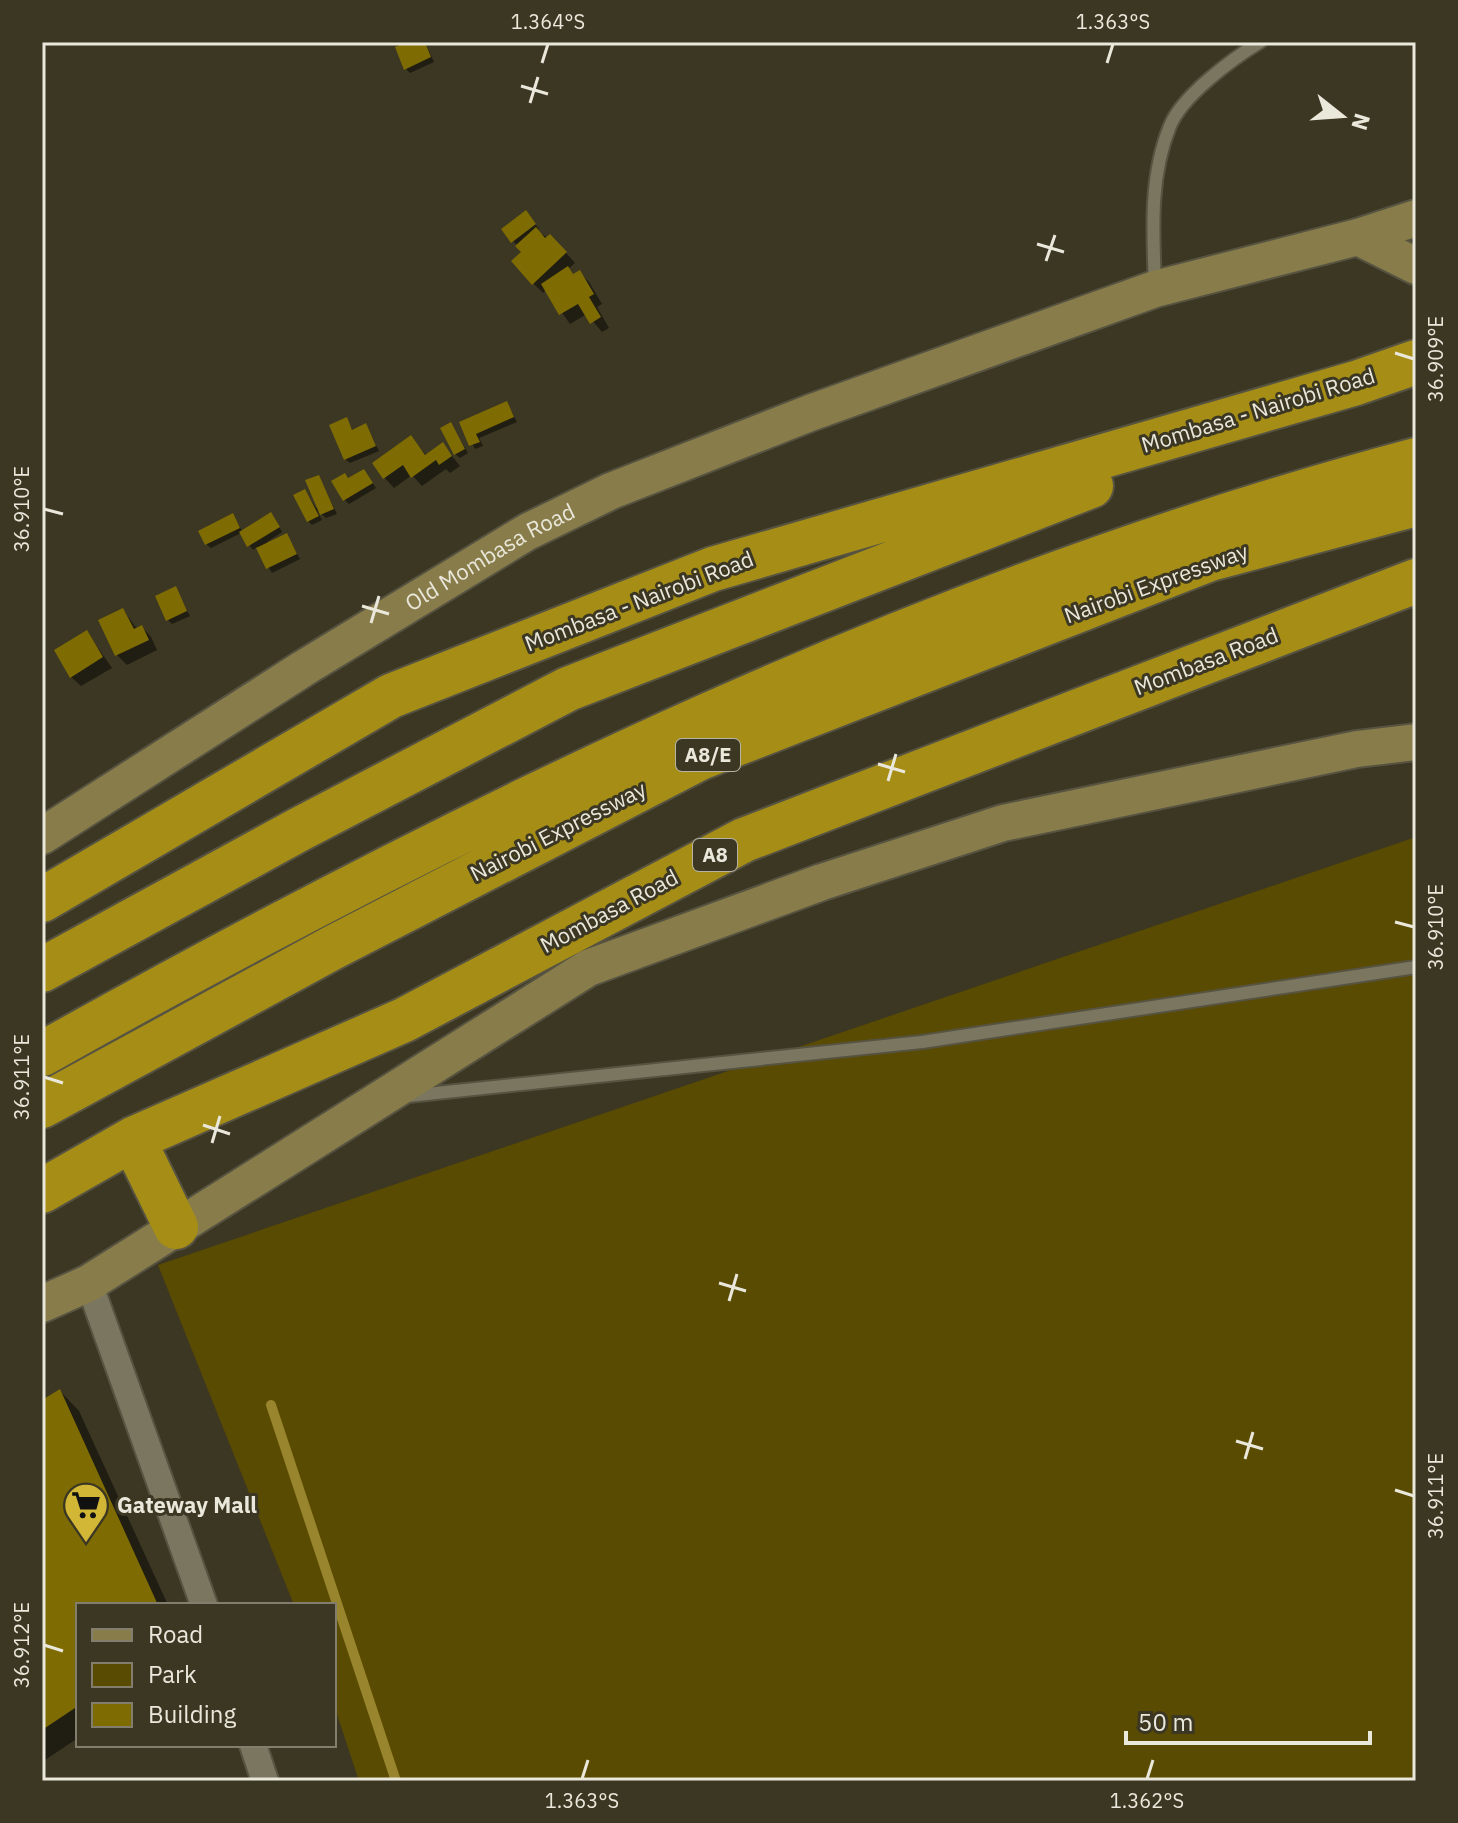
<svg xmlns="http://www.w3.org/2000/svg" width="1458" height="1823" font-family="'IBM Plex Sans',sans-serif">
	<rect width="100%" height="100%" fill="#3c3723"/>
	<path fill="#594b01" d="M1416 837V1781H359L334 1705V1605H294L158 1265Z"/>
	<path fill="#0007" d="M407 42H425L434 62 410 73 406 69Z
		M530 217 539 229 537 231 560 246 575 263 568 269 574 275 579 272 589 282 602 304 597 307 609 328 602 332 587 314 570 324 546 290 543 293 533 283 524 252 513 241Z
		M507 403 517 422 479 438 483 446 475 449 461 423Z
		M346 420 353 431 366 426 379 451 350 463 345 459Z
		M451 424 468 453 460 458 455 454Z
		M411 438 427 456 443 445 460 466 450 473 446 469 422 486 412 475 394 488 385 478Z
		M368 476 376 488 349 504 345 500 349 480Z
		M319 477 337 514 326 518 317 510 322 520 312 525 308 521 305 491 316 508 319 507Z
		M232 515 243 532 275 519 282 532 267 542 268 544 287 535 300 559 272 573 257 547 253 550 241 533 211 548 206 544Z
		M175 589 190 616 172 624 168 620Z
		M123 610 137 629 142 627 151 637 157 650 127 665 117 655 101 621Z
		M87 632 112 668 81 686 71 677Z
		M60 1391 79 1411 168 1605H78V1738L42 1762V1402Z"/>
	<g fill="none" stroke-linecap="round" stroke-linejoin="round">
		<path stroke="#98852d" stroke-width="10" d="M271 1405 396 1781"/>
	</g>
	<path fill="#7e6b02" d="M406 42H425L431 57 404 70 395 47Z
		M526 210 536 224 511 243 501 229Z
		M536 227 545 238 550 234 567 252 532 285 511 261 521 252 515 246Z
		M568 266 573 274 580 270 594 294 589 297 601 317 590 324 578 304 559 315 541 284Z
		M507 401 514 417 476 434 480 442 469 446 459 422Z
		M347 417 352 430 366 423 376 446 344 460 329 425Z
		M451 422 465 449 454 455 440 428Z
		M411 435 425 455 443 442 452 456 439 465 436 460 411 478 403 465 383 479 372 463Z
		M364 469 373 483 343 501 331 481 345 473 348 478Z
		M319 475 334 509 320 515 305 480Z
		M305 489 319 516 307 522 293 495Z
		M271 512 280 527 247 547 239 532Z
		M233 513 240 528 205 545 198 531Z
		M287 533 297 554 266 569 256 548Z
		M176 586 187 611 166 621 155 596Z
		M123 608 134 629 142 625 149 640 115 656 98 620Z
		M87 630 103 657 70 678 54 650Z
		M60 1389 158 1605H78V1706L42 1730V1400Z"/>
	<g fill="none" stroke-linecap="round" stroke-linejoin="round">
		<g stroke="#575341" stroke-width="16">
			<path id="lane" d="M1155 286C1153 233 1149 177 1170 126 1182 96 1232 59 1260 42
				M408 1096 922 1042 1416 967"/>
		</g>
		<g stroke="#575341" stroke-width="30">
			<path id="street" d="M89 1283 204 1605
				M253 1745 265 1781"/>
		</g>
		<g stroke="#575341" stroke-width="40">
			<g id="secondary">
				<path d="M1358 237 1416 266"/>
				<path id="s1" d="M42 836 304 668 527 532 611 491 810 413 1155 289 1358 237 1416 218"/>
				<path d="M42 1304 89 1283 588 968 822 882 1003 823 1357 749 1416 742"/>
			</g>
		</g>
		<g stroke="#575341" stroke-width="48">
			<path id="highway" d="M42 900 391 696 713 569 1356 383 1416 362
				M42 970 298 830 568 689 1091 486
				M42 1054C477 810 932 589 1416 460
				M42 1106 332 948 700 758 1210 559 1416 504
				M133 1139 176 1227
				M42 1191 133 1139 404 1020 744 840 1416 581"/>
		</g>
		<use href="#lane" stroke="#7b7660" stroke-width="12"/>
		<use href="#street" stroke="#7b7660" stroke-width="26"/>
		<use href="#secondary" stroke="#887d4a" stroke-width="36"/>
		<use href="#highway" stroke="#a68e16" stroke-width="44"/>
	</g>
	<path fill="none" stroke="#eae7db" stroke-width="3" d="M542 63 548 44M1107 63 1113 44M521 86 548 94M530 103 538 77M1037 244 1064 252M1046 261 1055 235M1395 353 1414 359M44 509 63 514M362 606 389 614M371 623 379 596M878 764 905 772M888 781 896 754M1395 922 1414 927M44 1077 63 1083M203 1125 230 1134M212 1143 220 1116M719 1283 746 1291M729 1301 737 1274M1236 1441 1263 1449M1245 1459 1253 1432M1395 1490 1414 1496M44 1645 63 1651M582 1779 588 1760M1147 1779 1153 1760"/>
	<defs>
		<g id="supermarket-pin" transform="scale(2.3)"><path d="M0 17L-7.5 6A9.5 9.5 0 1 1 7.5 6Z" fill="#d2b736" stroke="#3c3723"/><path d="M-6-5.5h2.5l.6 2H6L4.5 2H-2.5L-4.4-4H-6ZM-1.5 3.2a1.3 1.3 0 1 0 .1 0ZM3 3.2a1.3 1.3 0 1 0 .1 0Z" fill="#111"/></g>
	</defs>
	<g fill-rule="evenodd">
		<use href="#supermarket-pin" x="86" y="1505"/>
	</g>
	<g text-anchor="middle" stroke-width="6" stroke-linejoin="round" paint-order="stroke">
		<g fill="#3c3723" stroke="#b6b2a4" stroke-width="2">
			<rect x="676" y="739" width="64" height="32" rx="6"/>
			<rect x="693" y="839" width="44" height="32" rx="6"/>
		</g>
		<g font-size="20" font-weight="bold" fill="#eae7db">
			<text x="708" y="762">A8/E</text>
			<text x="715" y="862">A8</text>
		</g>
		<g font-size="22" fill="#eae7db" stroke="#3c3723">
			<text transform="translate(1258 410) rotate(-17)" y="8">Mombasa - Nairobi Road</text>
			<text dy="8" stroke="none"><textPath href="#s1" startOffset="528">Old Mombasa Road</textPath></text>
			<text transform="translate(1156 583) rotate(-20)" y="8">Nairobi Expressway</text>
			<text transform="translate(639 601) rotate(-21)" y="8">Mombasa - Nairobi Road</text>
			<text transform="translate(1206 661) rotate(-21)" y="8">Mombasa Road</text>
			<text transform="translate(558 831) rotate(-27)" y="8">Nairobi Expressway</text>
			<text transform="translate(609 911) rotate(-28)" y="8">Mombasa Road</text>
		</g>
		<g font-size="22" font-weight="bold" fill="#eae7db" stroke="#3c3723" text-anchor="start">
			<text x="117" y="1513">Gateway Mall</text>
		</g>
	</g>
	<rect width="1458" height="1823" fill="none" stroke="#3c3723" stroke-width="88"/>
	<rect x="76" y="1603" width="260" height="144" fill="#3c3723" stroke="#827d6d" stroke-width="2"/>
	<rect x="92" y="1629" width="40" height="12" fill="#887d4a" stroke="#827d6d" stroke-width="2"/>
	<text x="148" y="1643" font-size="24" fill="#eae7db">Road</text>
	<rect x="92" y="1663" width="40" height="24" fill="#594b01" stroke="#827d6d" stroke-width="2"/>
	<text x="148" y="1683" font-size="24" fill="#eae7db">Park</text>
	<rect x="92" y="1703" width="40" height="24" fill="#7e6b02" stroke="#827d6d" stroke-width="2"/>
	<text x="148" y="1723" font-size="24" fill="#eae7db">Building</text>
	<g transform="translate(1342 116) rotate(107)" stroke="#3c3723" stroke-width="6" paint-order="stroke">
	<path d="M0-6L14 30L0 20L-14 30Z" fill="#eae7db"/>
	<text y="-12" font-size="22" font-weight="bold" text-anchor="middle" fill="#eae7db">N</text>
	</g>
	<path d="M1126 1731v12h244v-12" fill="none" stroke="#eae7db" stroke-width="4"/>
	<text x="1138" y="1731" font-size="24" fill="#eae7db" stroke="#3c3723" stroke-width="6" paint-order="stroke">50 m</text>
	<rect x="44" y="44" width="1370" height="1735" fill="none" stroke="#eae7db" stroke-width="3"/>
	<g font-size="20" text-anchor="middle" fill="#eae7db">
		<text x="548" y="29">1.364°S</text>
		<text x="1113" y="29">1.363°S</text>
		<text transform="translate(1436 359) rotate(-90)" y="7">36.909°E</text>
		<text transform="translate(22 509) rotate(-90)" y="7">36.910°E</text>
		<text transform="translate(1436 927) rotate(-90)" y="7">36.910°E</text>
		<text transform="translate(22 1077) rotate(-90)" y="7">36.911°E</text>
		<text transform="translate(1436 1496) rotate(-90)" y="7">36.911°E</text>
		<text transform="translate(22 1645) rotate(-90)" y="7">36.912°E</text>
		<text x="582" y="1808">1.363°S</text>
		<text x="1147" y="1808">1.362°S</text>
	</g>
</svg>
